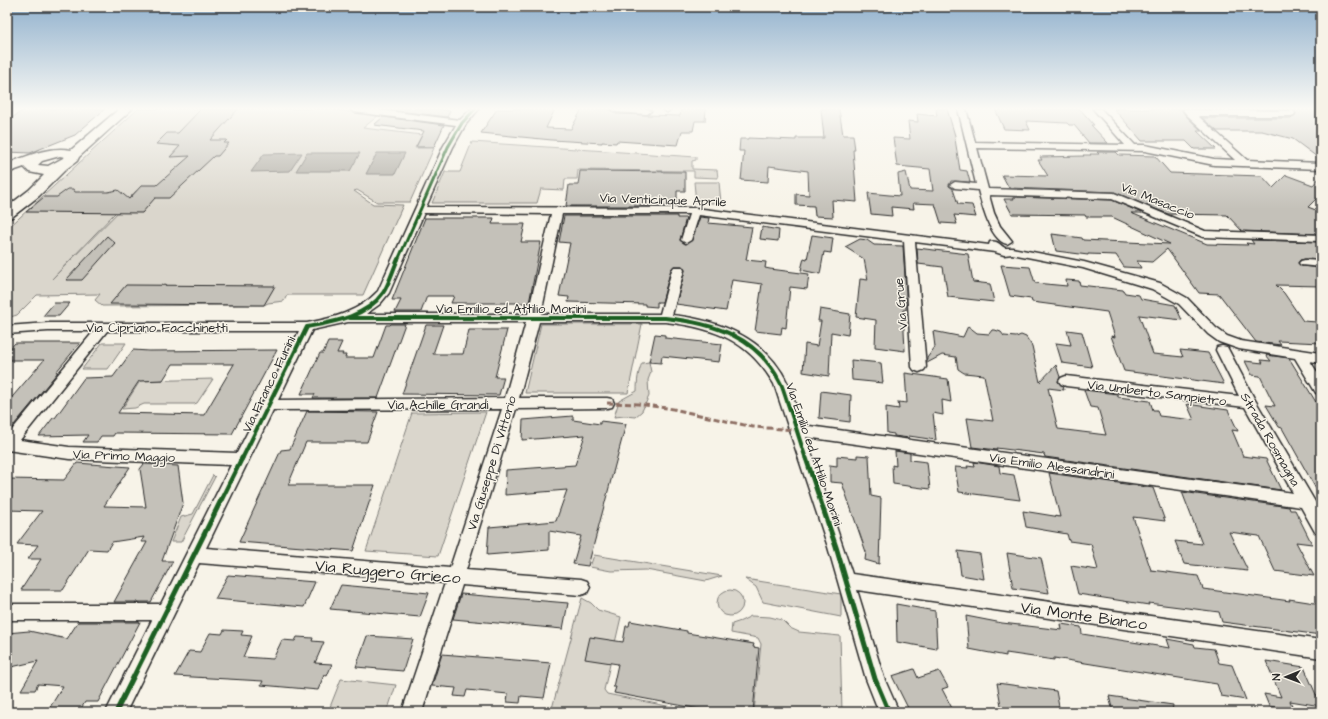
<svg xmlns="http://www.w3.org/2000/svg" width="1328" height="719" font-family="'Architects Daughter',sans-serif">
	<rect width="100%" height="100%" fill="#f7f3e8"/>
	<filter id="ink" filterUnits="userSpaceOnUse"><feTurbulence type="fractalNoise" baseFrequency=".025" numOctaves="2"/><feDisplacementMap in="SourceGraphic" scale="8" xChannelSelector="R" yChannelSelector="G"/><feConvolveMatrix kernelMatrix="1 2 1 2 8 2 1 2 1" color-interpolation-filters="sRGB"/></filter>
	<g filter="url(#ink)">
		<path fill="#dad6cc" stroke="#82807c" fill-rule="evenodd" d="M138 109H324L379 115 363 128 422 135 415 148H434L410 202H377L357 190 354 191 373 204 403 205 363 295H287L284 301 268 303 264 305 102 306 95 300 100 294 37 295 17 315 7 318V229ZM136 191H139L52 279Z
			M472 142 696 157V160L692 161V169L717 170 718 178 694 177V171L578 170 577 179H565L564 190 541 189 537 203H432L445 172H460Z
			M694 182H719L721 203H696Z
			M541 324H642L628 393H525Z
			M102 343H126L108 369H82Z
			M649 362 651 372 648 380 649 396 642 411 635 417 625 416 614 417 619 401 637 391C637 381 638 372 642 363Z
			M213 379 197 403 194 404H144L135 408 122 409 140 381Z
			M486 412 438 556 366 551 412 413Z
			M213 475 215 477 181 542H171L181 517 193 514Z
			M594 555 722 576 706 581 646 570 611 571 590 567Z
			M745 579 841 594V617L763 602 756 587Z
			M717 603a13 13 0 1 1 26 0a13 13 0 1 1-26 0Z
			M582 598 591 603 598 610 621 617 604 690 607 694 697 712H551Z
			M751 616 770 617 782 620 790 628 799 632 840 636 842 712H754L761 644 758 638 731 633 732 624 741 621Z
			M341 679 396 685 387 712H328Z"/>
		<path fill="#afaca4" stroke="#7a7874" d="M302 153 290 171 251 172 264 154Z
			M307 153H360L350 171H296Z
			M377 153H405L395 174H366Z"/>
		<path fill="#c4c1b9" stroke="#2b2b2b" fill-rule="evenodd" d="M25 109H105L75 135 30 153 7 152V121Z
			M201 109H238L210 140H227L224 143H229L218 156H214L169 198H155L142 213 26 212 44 197H57L68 189H73L75 192H108L118 190 129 199 142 185H157L190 156 170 157 180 146 156 144 167 133H178Z
			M393 109H433L450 111 447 117 391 110Z
			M497 109H555L546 128 571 129 582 109 611 110 616 114 680 116 681 109H706L705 121H695L693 131H682L678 145 617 141 616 143 602 142V143L552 140 481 133Z
			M821 109H839L843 135H853L855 150H853L857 202 832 200 833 217 815 216 814 206 796 205V194L809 195 808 171 769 166 768 182 741 180 744 151H739L740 139H748V138L796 140V138H824Z
			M936 109H947L956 139H955L960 170 967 171 970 182 955 181H951L949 186 953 189 958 204 972 205 976 217 954 215 957 224 941 223 935 204 913 203 914 209 891 207 892 216 871 214 868 193 900 196 898 174 906 172 910 190 933 191 930 169 897 166 893 138 910 139 908 121 918 122 917 114 937 116Z
			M995 109H1080L1094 125H1091L1108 143H1089L1074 125H1069L1067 123 1026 121 1030 130 1004 129Z
			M1114 109H1182V111L1186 116 1202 131H1197L1216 149H1194L1186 141H1142Z
			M1199 109H1317L1321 111V160L1293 139 1262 131H1217L1202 118H1291L1296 114 1294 110Z
			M383 117 444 125 434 147H416L424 131 374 125Z
			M1097 152H1116L1119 155 1155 156 1170 173 1262 176 1273 188 1286 175 1313 185 1321 176V194L1308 207 1321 212V234L1242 231 1227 215 1168 214 1114 192 1009 188 1002 175 1048 176 1038 160H1042L1040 157 1084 156 1083 155H1091L1090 154H1099Z
			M580 171 685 172V191H677V206H566L569 185H578Z
			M1013 197 1112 200 1142 213H1131L1207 244 1248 245 1246 243 1254 244 1251 240 1321 242V260L1305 259 1300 260 1298 263 1301 266 1321 268V286L1276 285 1284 293 1303 321 1317 322 1321 326V343L1278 341 1281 345 1256 342 1219 294 1199 293 1167 249 1152 262 1137 261 1141 268 1124 267 1116 255 1088 254V255L1056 251 1052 234 1082 238 1083 240 1170 244 1112 217H1086L1085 215 1012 214 1004 199H1014Z
			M564 216H677V218H686L680 240 685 244 692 240 700 217 709 218 708 223 752 227 746 260 766 262 765 268 770 269 809 274 807 289 790 287 786 328 782 327 781 334 755 331 762 284 732 280 726 311 676 304 685 270 682 266H674L671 269 662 302H657V307L645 306V304L568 302 569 297 559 296 570 243 559 242Z
			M425 218H494L492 224H525L521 242H541L529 303H451L454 296H427L421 312H395L401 300H392Z
			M762 227 779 230 778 241 760 239Z
			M812 235 833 238 831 253 824 252 820 274 801 270 804 258 807 259Z
			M107 236 115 243 82 280H66Z
			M860 239 867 240 874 245 903 246 906 291V310H903L905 351 875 347 876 320 856 317 860 279 868 280 864 259 845 247Z
			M917 248 968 254 973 282 990 284 994 302 948 297 943 267 918 264Z
			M1001 265 1030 267 1035 283 1067 286 1066 280 1079 281 1080 285 1123 290 1125 293 1139 295 1141 299 1175 305 1182 320 1139 315 1153 354 1183 357 1180 350 1208 353 1224 384 1124 371 1111 336 1115 337 1107 312 1032 302 1031 299 1010 296Z
			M126 285 275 286 264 305 110 304Z
			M54 303H70L59 316H43Z
			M820 309 850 314 848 335 831 332 829 376 803 372 805 344 817 346 821 321H818Z
			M391 324H405L378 398H313L315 394H301L320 353H323L328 342H342L337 353H343L342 355H346L345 358H374L386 325H390Z
			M426 325H443L433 354H463L469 330H507L495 377H504L499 395 402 394Z
			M968 326 977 333 989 334 992 330H995L1001 332 1004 336 1016 337 1021 335 1026 337 1032 346 1040 382 1056 365 1060 377 1058 382 1063 386 1064 390 1048 388 1058 429 1106 435 1098 408 1090 407 1084 390 1117 394 1118 397 1150 401 1153 410H1157L1159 416 1194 420 1187 404 1228 410 1238 431 1232 430 1243 456 1266 459 1281 490 1045 457 1044 454 996 448 997 450 972 447 967 418 993 421 984 375 964 373 958 369 956 357 942 355 927 363V358L935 347 933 331 963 337Z
			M1067 330 1082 332 1092 367 1062 363 1056 343 1071 345Z
			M655 334 665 335V338L722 344 719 362 662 356 661 363 649 362Z
			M15 343H80L56 372H58L14 425H7V403L44 360H7V352Z
			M133 350 149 351 277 350 232 434 115 433 113 436H101L97 442H83L88 435 39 436 53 418H55L84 378 113 377ZM173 364H234L204 415 118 413 139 381 163 380Z
			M1266 355 1289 358 1319 407H1321V498L1282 428 1279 427 1266 405 1275 406 1260 376 1252 375 1245 361 1263 363 1261 360 1271 361Z
			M851 360 881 363 883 383 852 380Z
			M905 373 948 379 951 402 942 400 943 415 933 413 936 440 909 436V438L894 436V434L887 433 886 407 899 409 898 402 907 403Z
			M821 391 851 395 850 422 819 418Z
			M307 411 378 412 367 442H306L288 485H375L353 551 239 542 281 450 290 449Z
			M573 416V420L600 424V421L626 424 588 566 573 564 581 536 549 531V550L487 555 489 527 556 521 567 490 505 495 506 470 575 465 585 435 522 440 523 420Z
			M895 451 910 453V460L927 462 930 489 893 484 892 465 896 466Z
			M857 455 869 456 871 496 881 498 879 564 865 560 866 552 842 483 830 482V465L837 466V456L857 458Z
			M974 462 999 466 1000 473 1014 475 1020 500 959 492 955 467 968 468 967 466 975 467Z
			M77 463 130 467 104 506 146 507 140 469 144 464 178 466 183 503 162 561H173L151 602H114L146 544 147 542H141L144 537 112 542 107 550 89 549 63 590H21L41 559H28L38 545 17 544 42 511 7 510V479L64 480Z
			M1049 473 1153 488 1165 521 1133 517 1151 570 1198 576 1203 589 1290 601 1289 599 1321 604V635L1222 622 1219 612 1148 603 1149 605 1078 594 1071 566 1098 570 1091 544 1069 541 1067 534 1026 527 1023 511 1060 517Z
			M1182 492 1289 507 1290 510H1295L1312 544 1296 542 1314 576 1275 571 1259 536 1229 532 1248 571 1184 564 1175 541 1202 544Z
			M958 551 980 554 984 579 961 575Z
			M1007 553 1041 558 1049 593 1013 588Z
			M228 575 315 582 304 607 215 599Z
			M341 585 429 593 420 617 330 609Z
			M461 594 568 603 563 629 453 619Z
			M896 604 935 611 937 649 897 642Z
			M966 616 1002 623 1062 630 1061 624 1081 627 1082 634 1170 648 1167 639 1194 644 1195 647 1214 649 1219 663 1232 665 1246 700 1221 696 1217 684 1054 658V660L1006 653V656L969 649Z
			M630 621 687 631V633L754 644 753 647 759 648 753 712H716L614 693 616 687H613L618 664 585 659 590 637 623 642 626 626H629Z
			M78 622H140L98 702H85L79 712H47L63 686 38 684 35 690H21L38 661 7 668V633L29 631 67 639Z
			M224 630 243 631 241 635 252 636 243 657 273 659 282 640 295 641 297 637 313 638 312 641 324 642 315 663 332 664 327 676 324 675 318 690 261 685 263 681 175 676 189 651 200 652 210 633 222 634Z
			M367 636 413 639 403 671 356 667Z
			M442 654 551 663 544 698 521 696 520 703 507 702 508 694 467 690 465 697 454 696 456 688 432 686Z
			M1266 661 1304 667 1321 706 1290 701 1294 710 1269 706 1264 694 1281 697Z
			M914 669 918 678 939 671 948 687 942 689 954 712H910L892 676Z
			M997 683 1056 691 1060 712H1010L1002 711Z
			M1109 696 1173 705 1172 712H1113Z"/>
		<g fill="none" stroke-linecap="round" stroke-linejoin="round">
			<g stroke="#2b2b2b" stroke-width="3">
				<path id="street" d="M350 109H371L460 120 471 109H479L466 124 453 147 426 207 695 208 989 245 990 242C998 240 999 245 1005 248H1012L1084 262 1160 283 1187 298 1216 328 1227 336 1241 341 1321 353V363L1310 361 1321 378V394L1316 393 1295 358 1239 349 1219 342 1208 334 1179 304 1152 289 1083 268 1012 254 1004 255 995 252 915 242 926 367 924 370 919 372 914 370 912 367 904 241 699 215 691 240 686 243 681 240 689 214H562L541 314H660L672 270 674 267H682L684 270 672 315C719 320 767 338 788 384 794 397 797 412 802 425L1293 493 1245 407 1066 386 1061 384 1059 381 1061 378 1066 376 1239 396 1216 350 1217 347 1222 346 1227 347 1255 400 1321 512V534L1315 532 1301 507 806 437 852 574 1321 640V658L857 590 884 678 899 712H879L866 679 828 547 774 384C748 340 715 328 665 322H539L519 398H607L612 399 614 403 612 407 607 408 516 409 466 570 581 579 587 581 590 587 587 593 581 595 462 585 422 712H402L445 583 199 563 126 712H106L152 620H7V604H161L231 465 69 459 7 450V436L94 331H48L7 334V326L48 323H307C334 318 358 312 378 291L443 147 456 125 354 112ZM424 213 551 214 528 314H366L380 304 389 293ZM348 322H526L505 398 278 400 312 330ZM107 331H299L237 453 69 447 20 440ZM502 409 450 568 206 548 273 410Z
					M612 109H648L651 111 647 114 616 112Z
					M662 109H671L667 112Z
					M958 109H966L975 142 1125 145 1093 109H1101L1135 145H1145L1214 159 1235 160 1187 115 1183 110 1184 109H1190L1192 110 1294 111 1295 113 1294 115 1291 116H1198L1247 160 1321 163V169L1214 165 1145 151 977 148 988 189 1114 193 1205 231 1321 235V241L1203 237 1112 199 989 195 994 213 1000 226 1012 241 1007 244C990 240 982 205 978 190L955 188 950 185 955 182 976 184Z
					M1305 260 1321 261V267L1301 265 1299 263 1301 261Z"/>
			</g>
			<g stroke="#2b2b2b" stroke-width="3">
				<path id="secondary" d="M119 109H132L79 157 77 161 66 169 39 196 12 217 7 219V207L29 190 44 175 29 172 24 167 7 173V164C27 156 49 146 71 150ZM60 156 65 157 48 166 38 165 42 161Z"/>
			</g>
			<use href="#street" fill="#f7f3e8" fill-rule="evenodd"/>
			<use href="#secondary" fill="#f7f3e8" fill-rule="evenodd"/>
			<path stroke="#8d6e63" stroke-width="3" stroke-dasharray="6 3" stroke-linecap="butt" d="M607 403 638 404 673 409 753 427 797 430"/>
			<g stroke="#f7f3e8" stroke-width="5">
				<path id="cycleway-far2" d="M398 260 448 147 462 123 475 109"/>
			</g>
			<g stroke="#f7f3e8" stroke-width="6">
				<path id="cycleway-far1" d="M350 318H665C713 323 758 336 781 384 784 391 786 399 789 407 795 424 800 441 806 459
					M242 459 307 327C333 322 366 317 383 293 389 284 393 270 398 259"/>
			</g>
			<g stroke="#f7f3e8" stroke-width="8">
				<path id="cycleway" d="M806 458 836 547 875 679 889 712
					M116 712 242 458"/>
			</g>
			<use href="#cycleway-far2" stroke="#1b5e20" stroke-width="3"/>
			<use href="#cycleway-far1" stroke="#1b5e20" stroke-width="4"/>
			<use href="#cycleway" stroke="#1b5e20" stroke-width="5"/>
		</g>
	</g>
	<linearGradient id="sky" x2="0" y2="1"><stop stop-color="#91b1cd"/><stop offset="0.52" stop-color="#fbfaf5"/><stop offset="1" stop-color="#fbfaf5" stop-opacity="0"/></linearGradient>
	<rect width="1328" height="209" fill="url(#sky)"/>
	<g text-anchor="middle" stroke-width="3" stroke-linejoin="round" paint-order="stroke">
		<g font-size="13" fill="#2b2b2b" stroke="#f7f3e8">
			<text transform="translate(663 199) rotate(2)" y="5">Via Venticinque Aprile</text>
			<text transform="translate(1158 200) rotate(22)" y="5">Via Masaccio</text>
			<text transform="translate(900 304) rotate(-95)" y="5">Via Grue</text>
			<text x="511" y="313">Via Emilio ed Attilio Morini</text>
			<text x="157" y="332">Via Cipriano Facchinetti</text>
			<text transform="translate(268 384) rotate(-64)" y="5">Via Franco Furini</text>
			<text transform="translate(1157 392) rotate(7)" y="5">Via Umberto Sampietro</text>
			<text x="438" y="409">Via Achille Grandi</text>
			<text transform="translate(1271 439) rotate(60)" y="5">Strada Rosmagna</text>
			<text transform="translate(815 454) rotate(71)" y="5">Via Emilio ed Attilio Morini</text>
			<text transform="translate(124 455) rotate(2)" y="5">Via Primo Maggio</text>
			<text transform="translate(491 463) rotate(-73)" y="5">Via Giuseppe Di Vittorio</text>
			<text transform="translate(1052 465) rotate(8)" y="5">Via Emilio Alessandrini</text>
		</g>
		<g font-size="16" fill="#2b2b2b" stroke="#f7f3e8">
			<text transform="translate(388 571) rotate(5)" y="6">Via Ruggero Grieco</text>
			<text transform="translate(1084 615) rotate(8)" y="6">Via Monte Bianco</text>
		</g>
	</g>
	<rect width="1328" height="719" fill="none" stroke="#f7f3e8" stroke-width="24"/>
	<rect x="12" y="12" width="1304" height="695" fill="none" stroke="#2b2b2b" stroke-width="1.5" filter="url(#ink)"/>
	<g transform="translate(1286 677) rotate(269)" stroke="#f7f3e8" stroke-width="3" paint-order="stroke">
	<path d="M0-3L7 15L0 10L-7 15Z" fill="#2b2b2b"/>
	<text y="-6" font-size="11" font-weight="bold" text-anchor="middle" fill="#2b2b2b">N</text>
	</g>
</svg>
